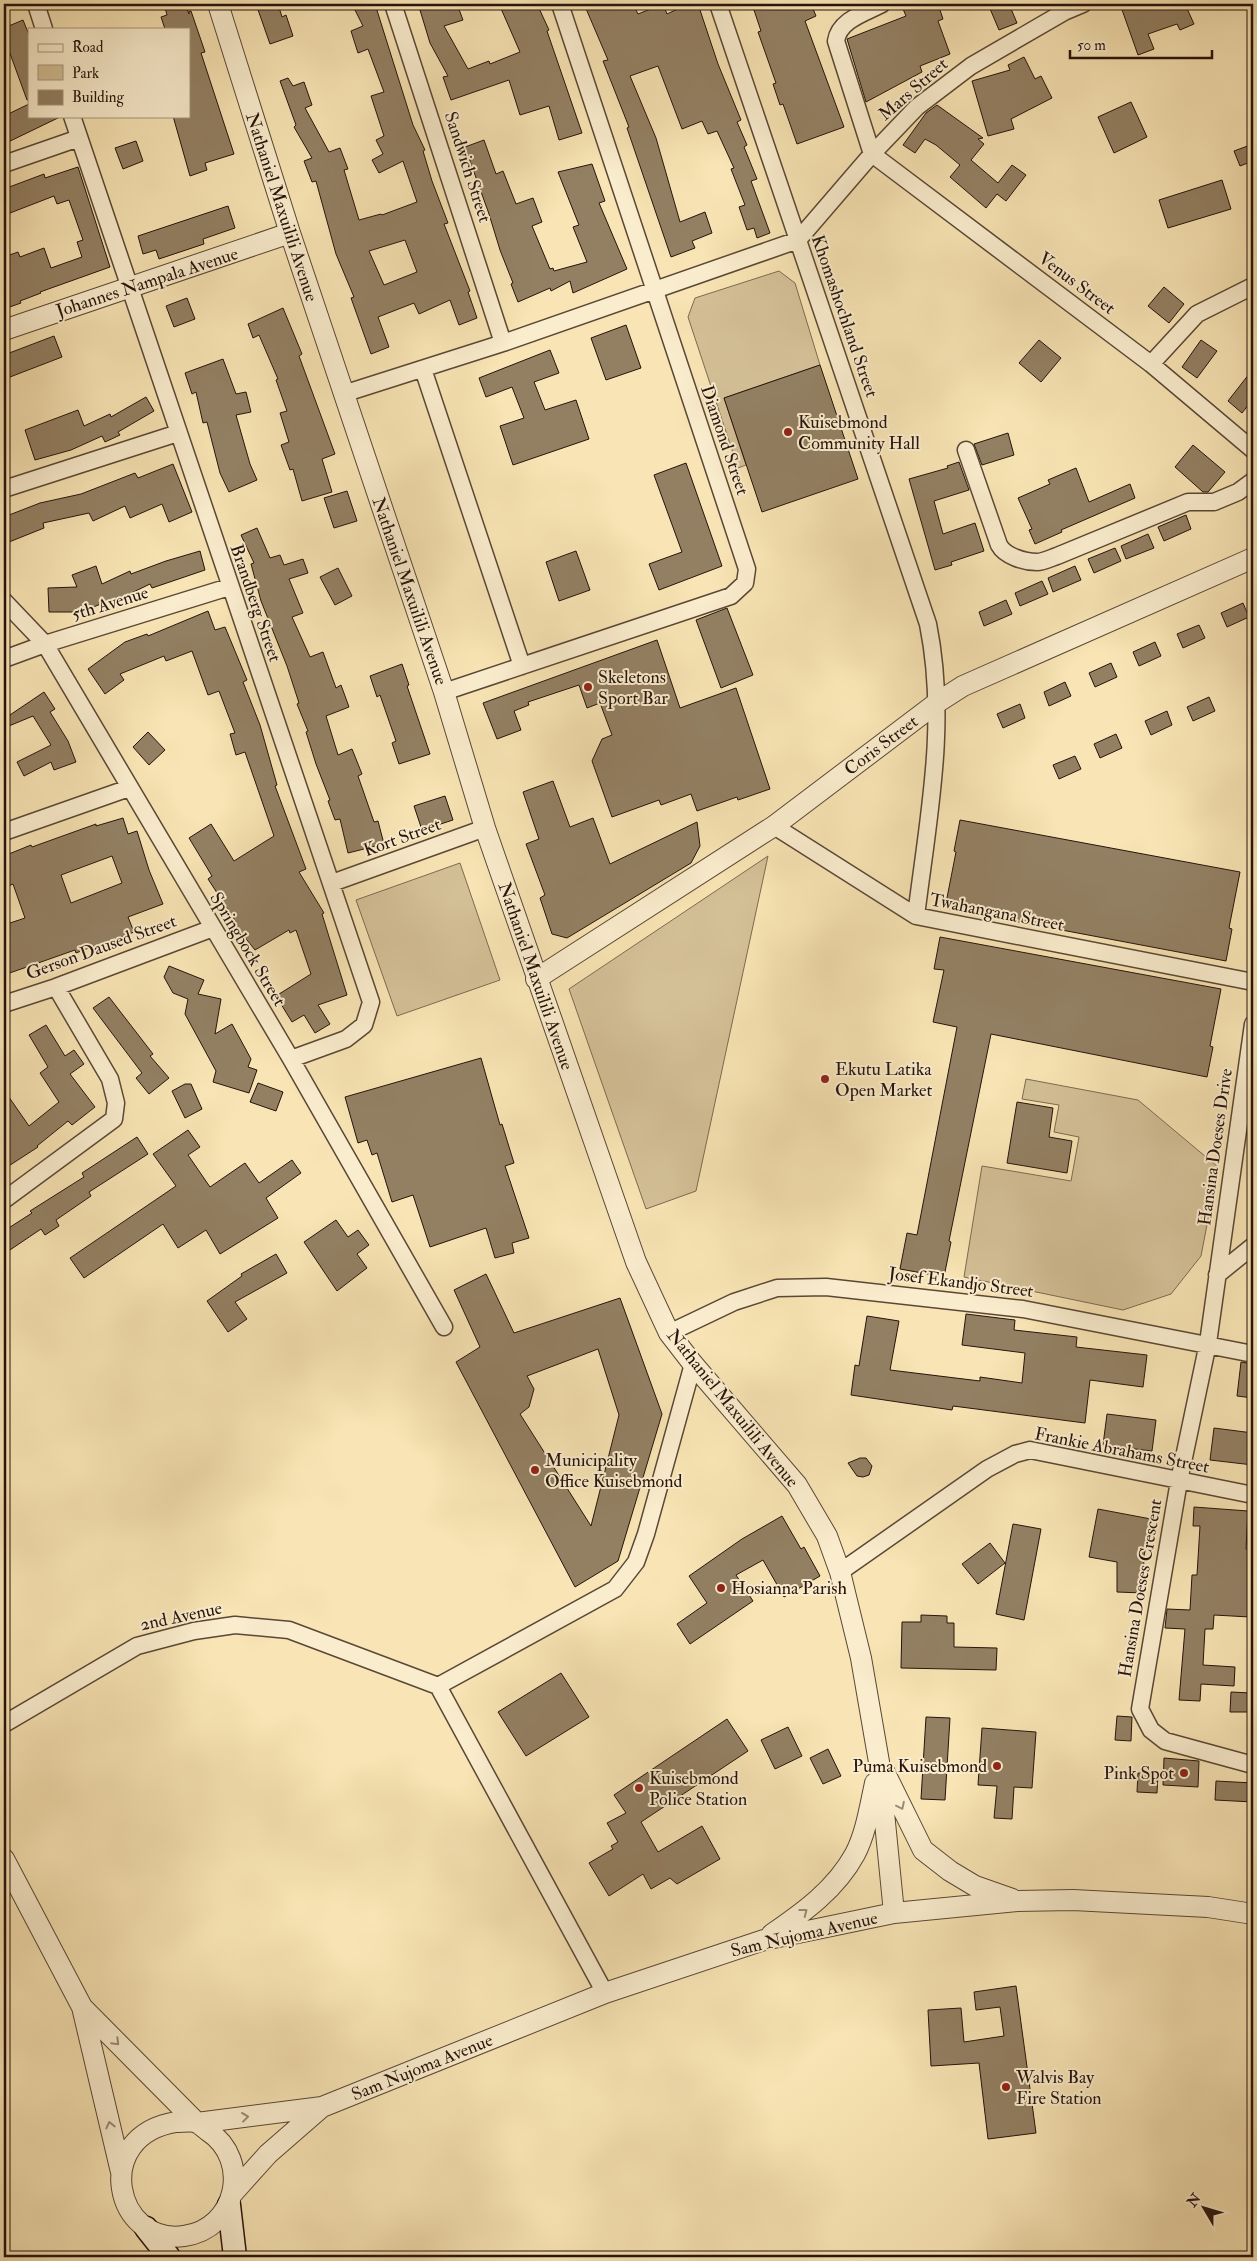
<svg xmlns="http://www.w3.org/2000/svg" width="1257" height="2261" font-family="'IM FELL Double Pica',serif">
	<rect width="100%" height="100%" fill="#f8e4b4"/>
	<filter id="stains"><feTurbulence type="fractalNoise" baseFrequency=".004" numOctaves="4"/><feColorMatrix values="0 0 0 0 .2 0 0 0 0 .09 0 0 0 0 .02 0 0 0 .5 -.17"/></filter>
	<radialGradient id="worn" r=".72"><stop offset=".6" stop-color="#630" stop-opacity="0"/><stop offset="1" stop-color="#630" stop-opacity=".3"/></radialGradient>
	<path fill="#d4c097" stroke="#7d6a51" d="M779 271 795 283 820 365 724 398 746 465 738 468 688 317 695 298Z
		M768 856 696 1191 646 1209 569 989Z
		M460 863 500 980 397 1016 356 900Z
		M1026 1079 1138 1100 1218 1167 1201 1256 1171 1294 1123 1310 964 1277 982 1166 1071 1181 1079 1137 1054 1132 1059 1105 1022 1099Z"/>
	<path fill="#938063" stroke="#26130b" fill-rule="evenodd" d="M164 4H185L189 14V11H191L205 52 201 53 234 154 205 163 207 170 190 176 173 116H189V29H165L161 17 167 15Z
		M256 4H278L282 17 286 15 293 36 270 44Z
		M352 4H375L413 125 425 150 423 151 432 181 448 223 444 224 470 291 468 292 477 318 459 325 450 300 419 314 414 303 378 317 389 347 371 354 351 298 354 297 336 254 316 181 312 182 304 161 312 158 294 127 296 125 280 81 288 78 293 86 304 82 312 105 305 108 329 152 340 148 348 169 344 170 359 220 381 214 382 215 417 202 403 161 379 173 372 160 383 154 376 140 384 136 371 96 384 92 368 49 358 53 351 31 363 26ZM405 240 417 272 384 285 369 251Z
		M438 4H457L463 20 444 26 468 69 489 61 490 64 520 52 499 4H537L549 30 547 31 582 133 559 140 549 106 520 115 509 80 451 100 443 77 448 76 430 43 420 10Z
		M584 4H633L638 14 663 4 667 14 688 4H698L718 64 741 120 737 122 747 145 744 147 757 179 751 181 770 233 757 238 754 228 747 230 739 207 745 205 731 169 734 168 717 131 708 134 702 121 682 129 658 66 630 76 656 138 680 222 705 212 712 233 692 241 695 248 671 257 627 128 629 127 603 61 608 60Z
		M752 4H811L816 16 805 21 844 127 797 144 783 104 780 105 773 84 776 83 758 32 761 31Z
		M901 4H938L943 19 938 21 950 54 920 66 922 72 866 102 847 39 906 16Z
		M988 4H1009L1017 23 999 30Z
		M1120 4H1185L1194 24 1180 30 1177 24 1148 34 1154 49 1138 55Z
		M23 20 29 35V100H27L4 37V28Z
		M1024 57 1035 79 1041 76 1052 98 1011 119 1014 129 988 136 972 81 1010 70 1008 65Z
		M1131 102 1147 137 1114 153 1098 117Z
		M29 104V116H62L4 144V116Z
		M937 105 983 138 978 139 984 144 971 160 998 183 1012 165 1026 175 1006 201 997 194 986 208 950 177 960 165 936 145 925 139 915 153 903 145 926 113Z
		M484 140 496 174 503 171 516 204 533 198 542 222 532 226 550 269 553 268 554 271 587 262 573 227 579 225 558 172 592 164 605 201 599 203 627 269 573 293 570 281 551 291 550 288 518 302 511 284 513 283 500 250 489 214 465 147Z
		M136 141 143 161 123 169 115 148Z
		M1253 144V161L1240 166 1234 151Z
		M78 167 110 267 40 292 41 293 20 301 21 303 4 309V257L18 252 20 257 44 248 51 268 82 257 77 242 83 240 69 200 57 204 54 196 10 213 4 196V189L44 174 45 178Z
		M1222 180 1231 209 1168 228 1159 200Z
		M228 206 235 228 203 239 204 244 159 259 156 250 143 254 138 236Z
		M1164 287 1184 304 1169 323 1148 306Z
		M187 298 195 319 174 327 166 306Z
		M283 308 302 354 299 356 335 454 322 459 332 492 302 501 293 469 290 470 281 445 289 442 280 413 287 411 276 380 278 379 259 335 253 338 248 324Z
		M626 325 641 368 606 380 591 338Z
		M54 336 62 357 10 377 4 361V355Z
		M1039 340 1061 358 1041 382 1019 363Z
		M1201 340 1217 351 1197 378 1182 367Z
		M550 350 559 373 534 382 545 410 576 400 589 439 513 465 500 426 524 418 512 387 486 397 479 378Z
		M223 359 236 394 246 392 251 412 236 415 250 464 257 480 229 492 220 473 207 422 203 423 196 392 192 394 185 373Z
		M820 365 858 479 762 512 724 398Z
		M1253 369V399L1242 413 1228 401Z
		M146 397 154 411 118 432 120 435 105 442 102 436 71 450 35 460 25 430 78 410 84 426 110 414 111 417Z
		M1008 433 1014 455 982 465 974 444Z
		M1193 445 1225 472 1208 492H1203L1175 467Z
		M959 462 969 490 934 501 943 534 975 523 984 551 951 562 952 565 935 570 909 479 948 468 947 466Z
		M686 463 722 566 659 590 649 564 682 552 654 475Z
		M173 464 192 512 169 522 162 504 130 518 125 506 93 521 89 513 43 523 44 528 4 544V517L40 503 81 494 135 473 138 478Z
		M1076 468 1089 502 1130 484 1135 498 1061 530 1062 532 1035 544 1029 530 1032 529 1018 498 1050 484 1048 480Z
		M347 491 357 521 334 528 324 498Z
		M1186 515 1191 529 1164 541 1158 527Z
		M257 528 270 558 280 555 284 565 303 559 308 573 289 579 303 613 292 617 310 657 323 652 336 688 341 685 349 707 326 716 338 755 352 749 362 774 358 776 374 822 378 821 384 844 348 853 340 819 335 820 328 801 330 800 316 764 306 732 308 731 297 704 299 703 287 666 261 601 251 564 254 563 241 535Z
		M1148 534 1154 548 1126 559 1121 546Z
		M1115 548 1121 561 1094 573 1088 559Z
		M200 551 205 570 152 588 150 584 119 599 118 597 81 612H49L48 588 77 587 72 575 96 566 102 584 130 571 131 574 166 561Z
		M576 551 590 590 559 601 546 562Z
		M1075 566 1081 580 1053 592 1048 578Z
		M338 568 352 596 335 605 320 577Z
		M1042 581 1048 594 1020 606 1015 593Z
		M1006 600 1012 614 984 626 979 612Z
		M1243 603 1249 617 1227 627 1221 613Z
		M727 608 753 675 721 688 696 620Z
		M208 611 215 630 225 627 247 680 243 682 260 725 277 785 275 786 306 869 299 872 324 913 322 914 347 995 318 1005 330 1024 315 1033 304 1015 292 1022 276 996 311 974 296 930 290 933 289 930 255 950 234 924 236 922 208 879 212 876 189 838 211 824 234 861 274 836 245 752 236 755 230 734 235 733 219 691 208 695 192 651 166 661 164 656 120 674 124 680 105 694 88 669 125 642 147 634 148 636Z
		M1199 625 1205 638 1183 648 1177 634Z
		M657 640 680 708 736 688 770 789 738 800 737 797 697 811 691 794 661 805 659 800 612 817 592 761 602 739 612 735 600 703 587 708 579 685 528 702 529 705 514 711 521 730 497 739 483 703Z
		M1155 642 1161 656 1139 666 1133 652Z
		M1111 663 1117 677 1095 687 1089 673Z
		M402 664 409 685 407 686 430 754 399 764 392 743 396 741 380 695 377 697 370 676Z
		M1065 682 1071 696 1049 706 1044 692Z
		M44 692 55 709 50 712 68 741 76 762 54 770 51 762 24 776 17 762 51 745 33 716 4 728V719Z
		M1209 697 1215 711 1193 721 1187 707Z
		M1020 704 1025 718 1003 728 997 714Z
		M1167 711 1172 725 1151 735 1145 721Z
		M148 732 165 750 149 765 133 747Z
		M1116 734 1122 748 1100 758 1094 744Z
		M1075 756 1081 769 1059 779 1053 765Z
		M553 781 570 827 593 818 610 864 697 822 700 846 691 863 567 938 552 934 540 898 545 895 526 844 539 839 523 792Z
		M445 796 453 820 422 830 414 806Z
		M123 818 128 834 137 831 149 870 163 904 128 917 134 932 119 938 121 944 97 953 94 946 76 953 75 950 4 975V925L25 918 13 884 4 888V856L31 845 32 847 96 824V826ZM112 856 122 883 71 903 61 875Z
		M960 820 1240 872 1229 928 1232 929 1226 961 945 908 956 852 954 851Z
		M940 937 1221 989 1210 1046 1213 1047 1207 1077 991 1034 949 1241 951 1242 944 1277 900 1269 907 1233 917 1235 957 1027 933 1022 944 970 934 969Z
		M169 966 204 980 198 994 221 999 215 1034 232 1024 251 1059 248 1067 257 1070 249 1093 213 1082 216 1071 185 1014 188 999 173 993 164 977Z
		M109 997 153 1054 150 1056 169 1078 149 1094 136 1078 142 1073 93 1008Z
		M46 1025 65 1056 74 1050 84 1064 70 1074 95 1107 72 1125 68 1121 37 1146 38 1147 4 1169V1090L29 1126 59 1102 40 1073 48 1067 29 1035Z
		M481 1058 500 1125 502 1124 514 1163 505 1166 529 1238 512 1243 514 1253 495 1258 486 1228 430 1247 413 1195 392 1202 377 1153 372 1155 367 1140 358 1143 345 1097Z
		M258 1083 283 1092 276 1111 250 1102Z
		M185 1084H191L202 1109 185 1118 172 1091Z
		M1017 1102 1053 1108 1049 1137 1072 1141 1067 1173 1007 1163Z
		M188 1130 200 1147 188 1155 210 1187 245 1163 259 1183 292 1160 301 1173 266 1198 278 1218 220 1254 206 1230 178 1248 163 1224 84 1278 70 1258 176 1186 153 1154Z
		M137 1137 148 1154 89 1192 91 1196 56 1220 59 1226 45 1235 41 1229 4 1254V1231L32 1213 30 1211 84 1177 82 1173Z
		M336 1220 348 1237 358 1230 369 1245 357 1254 367 1268 337 1291 304 1242Z
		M276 1254 287 1273 235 1302 247 1319 228 1332 207 1301 242 1276 241 1274Z
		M486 1274 514 1333 620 1298 662 1414 618 1561 575 1587 456 1362 480 1347 454 1290ZM598 1349 619 1415 591 1526 520 1414 529 1407 534 1389 527 1376Z
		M966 1314 1015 1320 1014 1330 1077 1337 1076 1347 1147 1355 1143 1387 1090 1380 1085 1423 953 1406 952 1410 851 1395 855 1365 859 1366 867 1316 899 1321 890 1370 980 1381V1377L1022 1383 1025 1353 962 1345Z
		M1241 1362 1253 1364V1398L1237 1396Z
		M1107 1414 1156 1420 1152 1451 1103 1445Z
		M1214 1428 1253 1433V1465L1210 1460Z
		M860 1458H866L872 1466 869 1475 863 1477 857 1476 848 1463Z
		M1194 1507 1248 1511 1246 1549 1253 1550 1250 1617 1214 1615 1213 1629H1205L1203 1665 1235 1667 1234 1686 1201 1684 1200 1701 1179 1700 1185 1629 1165 1628 1167 1609 1190 1610 1192 1575H1197L1200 1526H1193Z
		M1098 1509 1151 1519 1144 1556 1143 1593 1117 1592V1562L1089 1557Z
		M782 1516 801 1549 804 1547 820 1576 784 1597 763 1560 736 1575 753 1601 690 1644 677 1624 707 1603 689 1576 742 1539Z
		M1013 1524 1041 1529 1024 1620 996 1614Z
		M990 1543 1005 1563 978 1584 962 1564Z
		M921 1615 947 1616V1623H954V1647L997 1648 996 1670 901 1668 902 1622H921Z
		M561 1673 589 1717 526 1756 498 1712Z
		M1231 1692 1251 1693 1250 1712H1230Z
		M1117 1716 1132 1717 1131 1741 1115 1740Z
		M926 1717 950 1718 945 1800 921 1799Z
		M727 1719 748 1751 641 1822 658 1852 702 1826 720 1859 677 1884 670 1878 651 1889 643 1874 609 1896 589 1863 613 1849 611 1846 618 1842 607 1823 626 1813 614 1795Z
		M788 1727 802 1756 775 1769 761 1740Z
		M982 1728 1036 1732 1032 1788 1014 1787 1012 1819 994 1818 997 1786 978 1785Z
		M828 1749 841 1776 823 1784 810 1758Z
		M1164 1758 1199 1761 1198 1787 1163 1785Z
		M1138 1773 1158 1774 1157 1793 1137 1792Z
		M1216 1781 1253 1783V1802L1215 1800Z
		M1016 1986 1036 2133 988 2139 979 2063 931 2066 928 2010 961 2008 964 2042 1004 2036 1000 2007 976 2010 974 1992Z"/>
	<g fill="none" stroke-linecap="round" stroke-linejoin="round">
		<g stroke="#5a4735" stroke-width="19">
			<path id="minor" d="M36 4 44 29
				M393 4 503 343
				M718 4 928 624C948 723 928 818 916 916L1253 982
				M882 4C865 13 839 20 836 41L872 154 1151 364 1253 450
				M72 116 371 1002 364 1025 346 1039 291 1059
				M4 164 79 138
				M1151 364 1197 314 1253 286
				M423 369 522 666
				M343 394 503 343 798 240 872 154 917 107 971 66 1064 12 1083 4
				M966 450 999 545C1005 556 1024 562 1037 562 1043 562 1051 558 1057 556L1188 502H1214L1238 492 1253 481
				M4 489 178 433
				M4 601 45 644 291 1059 444 1327
				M4 659 45 644 229 587
				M444 692 731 596 745 583 747 569 560 4
				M774 826 916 916
				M4 832 129 788
				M332 883 485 828
				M4 1004 56 987 213 928
				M1253 1024 1208 1343 1179 1481 1140 1709 1151 1730 1165 1741 1253 1765
				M4 1200 114 1119 116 1103 110 1079 56 987
				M1217 1275 1253 1246
				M669 1333 734 1302 777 1288 826 1287 1023 1309 1253 1354
				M840 1572 987 1469 1015 1454 1030 1450 1253 1495
				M438 1686 615 1589 636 1562 646 1534 693 1364
				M438 1686 605 1993
				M4 1724 137 1646 194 1631 235 1625 289 1630 438 1686"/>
		</g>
		<g stroke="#5a4735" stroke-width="22">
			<path id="tertiary" d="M218 4 290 233 444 692 485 828 636 1262 669 1333 693 1364 797 1485 827 1536 840 1572 861 1658 879 1762 894 1913
				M4 330 290 233
				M536 979 774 826 938 702 963 686 1253 558
				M884 1771 923 1850 950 1871 975 1886 1012 1899
				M4 1859 82 2007 121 2172
				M772 1934C804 1912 836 1889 855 1854 866 1833 870 1806 875 1783
				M82 2007 196 2122
				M176 2122C182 2122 190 2121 195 2122 199 2123 204 2128 208 2131 252 2160 237 2229 184 2236 115 2246 90 2136 176 2122Z
				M197 2123 322 2107 605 1993 764 1940 894 1913 1017 1901 1073 1900 1208 1907 1253 1914
				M233 2193 268 2154 322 2107"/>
		</g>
		<g stroke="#26130b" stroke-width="25">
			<path id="secondary" d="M229 2205 235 2257
				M146 2228 169 2257"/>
		</g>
		<use href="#minor" stroke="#faedce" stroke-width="16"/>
		<use href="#tertiary" stroke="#faedce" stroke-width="20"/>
		<use href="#secondary" stroke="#faedce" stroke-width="22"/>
	</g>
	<defs><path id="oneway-chevron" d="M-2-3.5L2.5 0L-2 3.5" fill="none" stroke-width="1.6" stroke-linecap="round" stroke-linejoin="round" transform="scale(1.25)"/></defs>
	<g stroke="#9b8b76">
		<use href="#oneway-chevron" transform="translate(901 1806) rotate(64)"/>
		<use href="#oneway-chevron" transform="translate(804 1912) rotate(-38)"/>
		<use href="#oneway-chevron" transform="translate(116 2042) rotate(45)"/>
		<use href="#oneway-chevron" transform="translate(245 2117) rotate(-7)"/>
		<use href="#oneway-chevron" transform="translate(110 2125) rotate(-103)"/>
	</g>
	<g fill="#8f2418" stroke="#faedce" stroke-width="2">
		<circle cx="788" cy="432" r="5"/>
		<circle cx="588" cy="687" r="5"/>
		<circle cx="825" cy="1079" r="5"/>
		<circle cx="535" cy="1470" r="5"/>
		<circle cx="721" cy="1588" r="5"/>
		<circle cx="997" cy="1766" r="5"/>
		<circle cx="1184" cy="1773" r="5"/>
		<circle cx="639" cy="1788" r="5"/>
		<circle cx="1006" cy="2087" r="5"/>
	</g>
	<g text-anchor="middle" stroke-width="4" stroke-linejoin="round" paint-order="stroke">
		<g font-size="18" fill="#26130b" stroke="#faedce">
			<text transform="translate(913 89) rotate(-41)" y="6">Mars Street</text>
			<text transform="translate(468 167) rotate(72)" y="6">Sandwich Street</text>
			<text transform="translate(282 207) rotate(72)" y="6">Nathaniel Maxuilili Avenue</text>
			<text transform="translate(147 282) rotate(-18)" y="6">Johannes Nampala Avenue</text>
			<text transform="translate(1077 283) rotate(37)" y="6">Venus Street</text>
			<text transform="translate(845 316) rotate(71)" y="6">Khomashochland Street</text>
			<text transform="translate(725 440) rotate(71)" y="6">Diamond Street</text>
			<text transform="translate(410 591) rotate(71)" y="6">Nathaniel Maxuilili Avenue</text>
			<text transform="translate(110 603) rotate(-17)" y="6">5th Avenue</text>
			<text transform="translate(256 603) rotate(71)" y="6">Brandberg Street</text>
			<text transform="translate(881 745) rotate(-37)" y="6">Coris Street</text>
			<text transform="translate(402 837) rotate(-20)" y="6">Kort Street</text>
			<text transform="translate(997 912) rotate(11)" y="6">Twahangana Street</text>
			<text transform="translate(101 947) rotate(-20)" y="6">Gerson Daused Street</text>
			<text transform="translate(248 949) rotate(59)" y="6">Springbock Street</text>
			<text transform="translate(536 976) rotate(71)" y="6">Nathaniel Maxuilili Avenue</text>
			<text transform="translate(1215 1147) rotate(-82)" y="6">Hansina Doeses Drive</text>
			<text transform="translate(961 1282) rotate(7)" y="6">Josef Ekandjo Street</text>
			<text transform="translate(733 1408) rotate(51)" y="6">Nathaniel Maxuilili Avenue</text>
			<text transform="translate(1122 1450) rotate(11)" y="6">Frankie Abrahams Street</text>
			<text transform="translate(1140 1588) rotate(-80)" y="6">Hansina Doeses Crescent</text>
			<text transform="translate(181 1616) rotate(-12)" y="6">2nd Avenue</text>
			<text transform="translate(804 1934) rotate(-13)" y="6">Sam Nujoma Avenue</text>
			<text transform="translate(422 2067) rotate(-22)" y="6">Sam Nujoma Avenue</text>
		</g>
		<g font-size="18" fill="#26130b" stroke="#faedce" text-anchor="start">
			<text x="798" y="428">Kuisebmond<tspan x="798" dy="21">Community Hall</tspan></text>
			<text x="598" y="683">Skeletons<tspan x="598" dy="21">Sport Bar</tspan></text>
			<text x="835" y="1075">Ekutu Latika<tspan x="835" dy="21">Open Market</tspan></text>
			<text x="545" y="1466">Municipality<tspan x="545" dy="21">Office Kuisebmond</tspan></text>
			<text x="731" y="1594">Hosianna Parish</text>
			<text x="987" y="1772" text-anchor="end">Puma Kuisebmond</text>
			<text x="1174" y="1779" text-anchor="end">Pink Spot</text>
			<text x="649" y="1784">Kuisebmond<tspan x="649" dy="21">Police Station</tspan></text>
			<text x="1016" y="2083">Walvis Bay<tspan x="1016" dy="21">Fire Station</tspan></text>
		</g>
	</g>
	<rect width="1257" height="2261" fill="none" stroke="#f8e4b4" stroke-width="20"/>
	<rect x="5" y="5" width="1247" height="2251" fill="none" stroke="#26130b" stroke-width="2.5"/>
	<rect x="10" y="10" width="1237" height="2241" fill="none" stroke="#26130b"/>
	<rect x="28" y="28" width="162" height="90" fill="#faedce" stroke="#a59680"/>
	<rect x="38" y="44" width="25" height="8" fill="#faedce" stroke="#a59680"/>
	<text x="72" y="52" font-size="15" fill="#26130b">Road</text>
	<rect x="38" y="65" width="25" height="15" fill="#d4c097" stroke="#a59680"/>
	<text x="72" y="78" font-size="15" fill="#26130b">Park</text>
	<rect x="38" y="90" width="25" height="15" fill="#938063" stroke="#a59680"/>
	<text x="72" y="102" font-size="15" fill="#26130b">Building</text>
	<g transform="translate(1204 2208) rotate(308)" stroke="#faedce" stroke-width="4" paint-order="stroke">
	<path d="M0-4L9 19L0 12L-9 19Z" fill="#26130b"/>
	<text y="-8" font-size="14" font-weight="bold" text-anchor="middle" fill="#26130b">N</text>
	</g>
	<path d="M1070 50v8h142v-8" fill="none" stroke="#26130b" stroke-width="2.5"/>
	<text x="1077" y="50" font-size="15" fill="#26130b" stroke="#faedce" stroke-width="4" paint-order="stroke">50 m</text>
	<rect width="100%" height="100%" filter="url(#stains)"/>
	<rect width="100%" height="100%" fill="url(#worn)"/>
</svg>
